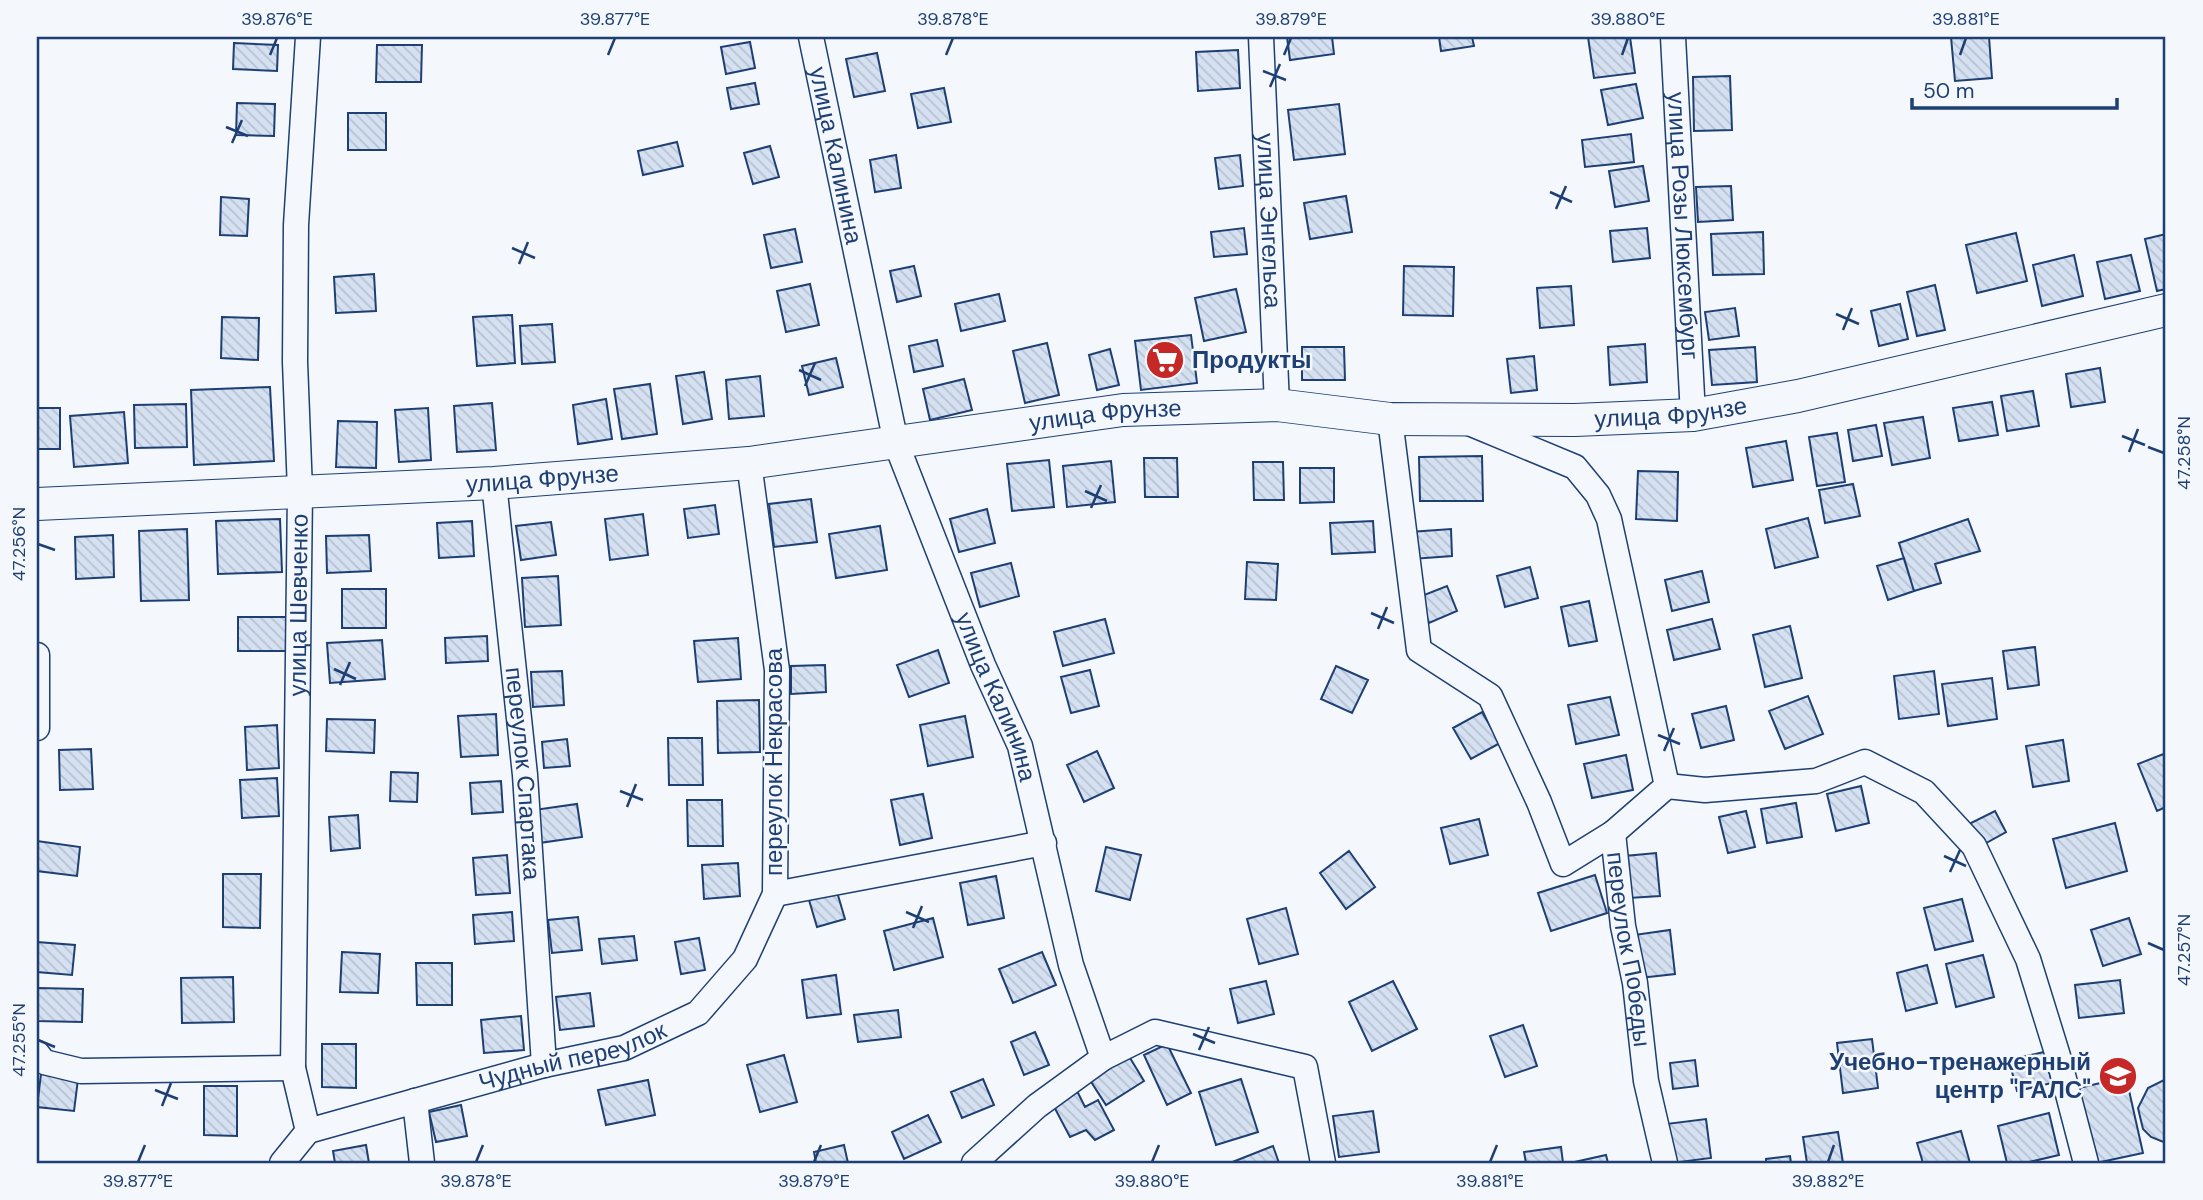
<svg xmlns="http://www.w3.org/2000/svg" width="2203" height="1200" font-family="'DM Sans',sans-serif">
	<defs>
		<pattern id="building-back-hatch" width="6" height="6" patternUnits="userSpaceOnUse" patternTransform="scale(1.75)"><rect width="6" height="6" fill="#d5e0f0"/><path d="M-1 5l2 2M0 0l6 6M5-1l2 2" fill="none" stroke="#b6c1d1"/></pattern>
	</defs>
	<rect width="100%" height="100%" fill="#f4f7fb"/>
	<path fill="url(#building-back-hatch)" stroke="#1d3f73" stroke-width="2" d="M1287 37H1332L1334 54 1290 60Z
		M1439 37H1472L1474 46 1441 51Z
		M1588 37H1630L1635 73 1594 78Z
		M1951 37H1989L1992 78 1955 81Z
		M750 42 755 68 726 74 721 47Z
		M234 43 278 45 277 71 233 69Z
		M377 45H422L421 82H376Z
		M1238 50 1240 88 1198 91 1196 52Z
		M877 53 885 91 854 97 846 59Z
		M1730 76 1732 130 1694 131 1693 77Z
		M755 83 759 104 731 109 727 88Z
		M1636 84 1643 118 1608 125 1601 90Z
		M944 88 951 122 918 128 911 94Z
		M237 103 275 104 274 136 236 135Z
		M1339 104 1345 154 1294 160 1288 110Z
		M348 113H386V150H348Z
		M1631 134 1634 162 1585 167 1582 140Z
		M677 142 683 166 643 175 638 151Z
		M770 146 779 177 753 184 744 153Z
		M896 155 901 188 875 192 870 160Z
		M1240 155 1243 186 1219 189 1215 158Z
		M1643 166 1649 201 1615 207 1609 171Z
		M1731 186 1733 220 1698 222 1696 187Z
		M1346 196 1352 232 1310 239 1304 203Z
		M221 197 249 199 247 236 220 235Z
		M1244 228 1247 254 1214 257 1211 232Z
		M1647 228 1650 258 1613 262 1610 231Z
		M795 229 802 262 771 268 764 235Z
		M1763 232 1764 274 1713 275 1711 234Z
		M2016 233 2027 281 1977 293 1966 245Z
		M2166 234V289L2157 291 2145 239Z
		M2074 255 2083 296 2042 306 2033 265Z
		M2131 255 2140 291 2105 299 2097 262Z
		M914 266 921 296 897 302 890 271Z
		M1404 266 1454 267 1453 316 1403 315Z
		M374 274 376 311 336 313 334 277Z
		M810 284 819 325 786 332 777 291Z
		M1935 285 1945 330 1917 336 1907 292Z
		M1571 286 1574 325 1540 328 1537 288Z
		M1236 289 1246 332 1204 341 1195 298Z
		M999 294 1005 321 961 331 955 304Z
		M1900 304 1908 339 1879 346 1871 311Z
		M1735 308 1739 336 1709 340 1705 312Z
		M512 315 515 363 477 366 473 317Z
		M222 317 259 318 258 360 221 358Z
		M552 324 555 362 522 364 520 326Z
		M1191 335 1197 383 1141 390 1135 341Z
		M937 340 943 366 914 372 909 346Z
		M1047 343 1059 395 1025 403 1013 351Z
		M1645 344 1647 382 1610 385 1608 347Z
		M1302 347H1344L1345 380H1302Z
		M1755 347 1757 382 1712 385 1709 350Z
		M1110 349 1119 385 1097 390 1089 355Z
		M1534 356 1537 390 1511 393 1507 359Z
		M836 358 843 387 809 395 802 366Z
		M2100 368 2105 402 2071 407 2066 374Z
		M704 372 712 419 683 424 676 376Z
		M760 376 764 416 729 419 726 380Z
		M964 379 972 410 930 420 923 389Z
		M650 384 657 434 622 439 614 389Z
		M270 387 274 461 194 465 191 390Z
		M2033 391 2039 426 2007 431 2001 396Z
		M606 399 612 439 578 444 573 405Z
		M1992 402 1998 435 1959 441 1953 408Z
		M492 403 496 450 457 452 454 406Z
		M186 404 187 447 135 448 134 405Z
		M37 408H60V449H37Z
		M428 408 431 460 399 462 395 410Z
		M124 412 128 463 74 467 70 416Z
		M1923 417 1930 458 1892 465 1884 423Z
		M338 421 377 422 376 468 336 467Z
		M1876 425 1882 456 1853 461 1848 430Z
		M1837 433 1845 482 1817 486 1809 437Z
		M1786 441 1793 480 1753 487 1746 448Z
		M1482 456 1483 501H1420L1419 457Z
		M1144 458H1177L1178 497H1145Z
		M1049 460 1054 507 1012 511 1007 464Z
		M1111 461 1115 502 1067 507 1063 466Z
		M1253 462H1283L1284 500H1254Z
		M1300 468H1334V502L1300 503Z
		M1638 471 1678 472 1677 521 1636 519Z
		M1853 484 1860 516 1825 523 1819 490Z
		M811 499 817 542 774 547 769 504Z
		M715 505 719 534 688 538 684 509Z
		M987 509 995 543 959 552 950 519Z
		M643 514 648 555 610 560 605 519Z
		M1808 518 1818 557 1775 568 1766 529Z
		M280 519 282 572 218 574 216 521Z
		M1968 519 1980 551 1935 564 1941 583 1914 591 1899 543Z
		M472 521 474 556 439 558 437 523Z
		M1373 521 1375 552 1332 554 1330 523Z
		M551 522 556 555 521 560 516 526Z
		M880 526 887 570 836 578 829 534Z
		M187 529 189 600 141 601 139 531Z
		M1451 529 1452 556 1412 559 1410 532Z
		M113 535 114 577 76 579 75 537Z
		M369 535 371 571 327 573 326 536Z
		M1904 558 1914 591 1888 600 1877 566Z
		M1247 562 1278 564 1276 600 1245 599Z
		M1011 563 1019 596 980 607 971 573Z
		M1530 567 1538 598 1505 607 1497 576Z
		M1702 571 1709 602 1672 611 1665 580Z
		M558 576 561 625 525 627 522 578Z
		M1447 586 1457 611 1429 623 1419 597Z
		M342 589H386V628H342Z
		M1589 601 1597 641 1569 646 1561 607Z
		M238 617H291V651H238Z
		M1105 619 1114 653 1063 666 1054 632Z
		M1712 619 1720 649 1674 660 1667 630Z
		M1790 626 1802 678 1765 687 1753 635Z
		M487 636 488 661 446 663 445 638Z
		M738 638 741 679 698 682 694 641Z
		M382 640 385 679 330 683 327 643Z
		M2035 647 2039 685 2008 689 2003 651Z
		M938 650 949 683 909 697 897 665Z
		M825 665 826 692 791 694V666Z
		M1336 666 1368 680 1352 713 1321 699Z
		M1090 670 1099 706 1071 713 1061 677Z
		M562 671 564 705 533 707 531 672Z
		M1934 671 1939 714 1899 719 1894 676Z
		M1992 678 1997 719 1948 726 1942 684Z
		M1808 696 1823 734 1785 749 1769 711Z
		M1610 697 1619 735 1576 744 1568 705Z
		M759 700 760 752 718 753 717 701Z
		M1726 706 1734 740 1701 748 1692 714Z
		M1482 712 1500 743 1471 759 1453 728Z
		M496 714 498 755 461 757 458 716Z
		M965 716 973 757 928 766 920 725Z
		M327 719 375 720 374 753 326 751Z
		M277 725 279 768 247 770 245 727Z
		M668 738H702L703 785H669Z
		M567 739 570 766 544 768 542 742Z
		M2063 740 2069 781 2033 787 2026 746Z
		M91 749 93 789 60 790 59 750Z
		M1097 751 1114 788 1084 802 1067 765Z
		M2166 753V807L2157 811 2138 764Z
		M1626 755 1633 790 1592 798 1584 764Z
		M391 772 418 773 417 802 390 801Z
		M277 778 279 816 242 818 240 780Z
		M501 781 503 812 472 814 470 783Z
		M1861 786 1869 823 1836 831 1827 794Z
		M923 794 932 838 900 845 891 800Z
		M687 800H722L723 846H688Z
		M1796 803 1802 837 1767 843 1761 809Z
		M577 804 582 837 539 843 534 810Z
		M1746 811 1755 847 1728 853 1719 817Z
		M1995 811 2006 832 1979 847 1967 825Z
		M358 815 360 848 331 851 329 817Z
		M1479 819 1488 855 1450 864 1441 828Z
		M2115 823 2127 871 2066 888 2053 839Z
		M37 841 80 847 77 876 37 871Z
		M1106 847 1141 855 1130 900 1096 891Z
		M1349 851 1375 887 1346 909 1320 873Z
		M1656 853 1660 896 1629 898 1625 856Z
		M507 855 510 893 476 895 473 858Z
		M738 863 740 896 704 899 702 865Z
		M223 874H261L260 928 223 927Z
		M1595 875 1607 913 1551 931 1538 893Z
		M996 876 1004 918 968 925 960 883Z
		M837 892 845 919 817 927 809 900Z
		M1962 899 1973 941 1935 950 1924 908Z
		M1286 908 1298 954 1259 964 1247 919Z
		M512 912 514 941 475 944 473 915Z
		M578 917 582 950 552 953 548 920Z
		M933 918 943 957 894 970 884 931Z
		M2129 918 2141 954 2103 966 2091 930Z
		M1670 930 1675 974 1640 978 1634 935Z
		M634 936 637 960 602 964 599 939Z
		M699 938 705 970 681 974 675 942Z
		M37 942 75 945 72 975 37 972Z
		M342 952 380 954 378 993 340 992Z
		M1042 952 1056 985 1013 1003 999 969Z
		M1983 955 1994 997 1956 1007 1946 964Z
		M416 963H452V1005H417Z
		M1927 965 1937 1003 1906 1011 1897 973Z
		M836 975 841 1014 807 1018 802 980Z
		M233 977 234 1022 182 1023 181 978Z
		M2120 980 2124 1013 2079 1018 2075 985Z
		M1266 981 1274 1014 1238 1023 1230 989Z
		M1393 981 1417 1029 1372 1051 1349 1002Z
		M37 988 83 989 82 1022 37 1021Z
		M590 993 594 1026 560 1030 556 997Z
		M898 1010 901 1037 858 1042 854 1015Z
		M521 1016 524 1050 484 1053 481 1020Z
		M1523 1025 1537 1066 1505 1077 1490 1036Z
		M1035 1032 1049 1065 1024 1075 1011 1042Z
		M1872 1039 1878 1088 1843 1093 1837 1043Z
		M322 1044H356V1088L322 1087Z
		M1167 1044 1191 1093 1167 1105 1144 1055Z
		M2044 1052 2052 1083 2017 1091 2009 1060Z
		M1127 1053 1144 1081 1106 1105 1088 1077Z
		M784 1055 797 1102 760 1112 747 1065Z
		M1695 1060 1698 1086 1673 1089 1670 1063Z
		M41 1074 78 1079 74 1111 37 1107Z
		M2126 1077 2143 1153 2096 1163 2079 1088Z
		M983 1079 994 1105 962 1118 951 1092Z
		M1241 1079 1258 1132 1216 1145 1199 1092Z
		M2166 1079V1143L2151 1137 2143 1129 2138 1108 2148 1088Z
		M648 1080 655 1115 606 1125 598 1090Z
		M204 1086H237V1136L204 1135Z
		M1076 1089 1085 1107 1098 1100 1114 1130 1095 1140 1086 1130 1070 1137 1051 1101Z
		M461 1105 467 1136 436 1142 429 1112Z
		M1373 1111 1379 1152 1339 1157 1333 1116Z
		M2049 1113 2059 1155 2025 1163H2007L1998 1126Z
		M928 1115 941 1142 904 1159 892 1132Z
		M1706 1119 1711 1158 1672 1163 1666 1124Z
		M1961 1131 1970 1163H1923L1917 1143Z
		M1838 1132 1843 1163H1807L1803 1137Z
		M366 1145 369 1163H335L333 1151Z
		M844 1145 848 1163H816L814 1152Z
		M1273 1146 1279 1163H1230Z
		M1561 1147 1563 1163H1526L1524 1152Z
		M1606 1155 1608 1163H1570Z
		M1790 1156 1791 1163H1766V1159Z"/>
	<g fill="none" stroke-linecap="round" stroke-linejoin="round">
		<g stroke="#1d3f73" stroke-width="27">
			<g id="minor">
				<path id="s1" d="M811 37 896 443 983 665 1020 746 1071 965 1103 1058 1155 1032 1305 1067 1323 1163"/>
				<path id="s2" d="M1261 37 1277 405"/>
				<path id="s3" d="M1673 37 1693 415"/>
				<path id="s4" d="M1390 419 1419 650 1490 696 1539 802 1563 864 1613 833 1623 926 1635 983 1646 1081 1665 1163"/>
				<path d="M1469 423 1575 467 1598 495 1609 519 1667 786"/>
				<path id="s5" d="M494 483 525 775 544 1065"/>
				<path d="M37 655V728"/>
				<path d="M1667 786 1705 790 1816 781 1865 762 1924 792 1974 846 2028 959 2058 1056 2086 1163"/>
				<path d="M1613 833 1667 786"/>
				<path d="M775 894 1044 843"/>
				<path d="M37 1053 44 1062 81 1071 293 1068"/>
				<path d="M415 1101 422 1163"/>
				<path id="s6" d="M308 1131 544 1065 624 1048 698 1013 745 959 775 894 777 670 749 463"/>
				<path id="s7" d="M282 1163 308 1131 293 1068 300 491 295 362 296 225 308 37"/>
				<path d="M974 1163 1037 1106 1103 1058"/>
			</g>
		</g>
		<g stroke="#1d3f73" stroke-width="34">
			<g id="tertiary">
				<path id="s8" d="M37 504 494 483 749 463 1123 410 1277 405 1390 419 1575 420 1693 415 1798 396 2166 310"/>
			</g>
		</g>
		<use href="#minor" stroke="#f4f7fb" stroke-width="24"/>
		<use href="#tertiary" stroke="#f4f7fb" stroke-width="32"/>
	</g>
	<path fill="none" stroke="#1d3f73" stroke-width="2.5" d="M270 55 277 38M608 55 615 38M946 55 953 38M1284 55 1291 38M1622 55 1628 38M1960 55 1966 38M1263 71 1286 80M1270 87 1280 64M226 127 248 136M232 143 242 120M1550 192 1572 202M1556 209 1566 186M512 248 535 258M519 264 528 242M1836 314 1859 324M1843 330 1852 308M799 370 821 380M805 386 815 363M2122 436 2145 445M2148 447 2164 453M2129 452 2138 429M1085 491 1107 501M1091 508 1101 485M38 544 55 550M1371 613 1394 623M1378 629 1387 607M334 669 356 679M340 685 350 662M1658 735 1680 744M1664 751 1674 728M620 791 643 800M627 807 636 784M1944 856 1966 866M1950 872 1960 850M906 912 929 922M913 928 922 906M2148 943 2164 950M1193 1034 1215 1043M38 1040 55 1047M1199 1050 1209 1027M155 1090 178 1099M162 1106 171 1083M138 1162 145 1145M476 1162 483 1145M814 1162 821 1145M1152 1162 1159 1145M1490 1162 1497 1145M1828 1162 1834 1145"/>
	<defs>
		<g id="supermarket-disc" transform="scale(2.0125)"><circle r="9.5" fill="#c62828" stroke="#f4f7fb"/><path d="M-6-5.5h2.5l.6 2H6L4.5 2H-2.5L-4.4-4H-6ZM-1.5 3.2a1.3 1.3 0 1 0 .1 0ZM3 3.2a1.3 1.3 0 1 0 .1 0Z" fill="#fff"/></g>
		<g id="university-disc" transform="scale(2.0125)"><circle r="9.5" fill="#c62828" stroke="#f4f7fb"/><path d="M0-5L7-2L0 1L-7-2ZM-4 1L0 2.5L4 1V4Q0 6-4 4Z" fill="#fff"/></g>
	</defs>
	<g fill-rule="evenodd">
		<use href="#supermarket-disc" x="1165" y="360"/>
		<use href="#university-disc" x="2118" y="1076"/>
	</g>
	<g text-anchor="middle" stroke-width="5" stroke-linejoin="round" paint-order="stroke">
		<g font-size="24" fill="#1d3f73" stroke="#f4f7fb">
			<text dy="8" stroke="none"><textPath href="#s1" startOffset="121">улица Калинина</textPath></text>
			<text dy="8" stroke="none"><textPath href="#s2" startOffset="184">улица Энгельса</textPath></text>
			<text dy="8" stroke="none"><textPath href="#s3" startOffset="189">улица Розы Люксембург</textPath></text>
			<text dy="8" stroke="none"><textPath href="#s8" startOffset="1640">улица Фрунзе</textPath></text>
			<text dy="8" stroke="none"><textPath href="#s8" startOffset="1073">улица Фрунзе</textPath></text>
			<text dy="8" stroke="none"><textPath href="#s8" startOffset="506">улица Фрунзе</textPath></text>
			<text dy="8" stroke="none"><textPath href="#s7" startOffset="569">улица Шевченко</textPath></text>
			<text dy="8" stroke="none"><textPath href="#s1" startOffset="688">улица Калинина</textPath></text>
			<text transform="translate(774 762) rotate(-90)" y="8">переулок Некрасова</text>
			<text dy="8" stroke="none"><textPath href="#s5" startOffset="292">переулок Спартака</textPath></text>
			<text dy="8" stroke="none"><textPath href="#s4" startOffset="677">переулок Победы</textPath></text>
			<text dy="8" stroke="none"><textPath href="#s6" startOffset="275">Чудный переулок</textPath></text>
		</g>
		<g font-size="24" font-weight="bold" fill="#1d3f73" stroke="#f4f7fb" text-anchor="start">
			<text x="1192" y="368">Продукты</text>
			<text x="2091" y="1070" text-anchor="end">Учебно-тренажерный<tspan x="2091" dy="28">центр "ГАЛС"</tspan></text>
		</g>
	</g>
	<rect width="2203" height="1200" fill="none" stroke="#f4f7fb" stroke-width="77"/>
	<path d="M1912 98v10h205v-10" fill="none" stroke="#1d3f73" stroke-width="3.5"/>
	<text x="1923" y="98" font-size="21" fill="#1d3f73" stroke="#f4f7fb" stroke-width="5" paint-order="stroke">50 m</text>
	<rect x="38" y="38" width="2126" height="1124" fill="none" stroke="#1d3f73" stroke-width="2.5"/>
	<g font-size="18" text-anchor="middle" fill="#1d3f73">
		<text x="277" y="25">39.876°E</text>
		<text x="615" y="25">39.877°E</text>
		<text x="953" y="25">39.878°E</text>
		<text x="1291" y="25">39.879°E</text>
		<text x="1628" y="25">39.880°E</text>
		<text x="1966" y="25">39.881°E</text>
		<text transform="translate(2184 453) rotate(-90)" y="6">47.258°N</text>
		<text transform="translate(19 544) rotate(-90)" y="6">47.256°N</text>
		<text transform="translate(2184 950) rotate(-90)" y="6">47.257°N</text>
		<text transform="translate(19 1040) rotate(-90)" y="6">47.255°N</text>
		<text x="138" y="1187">39.877°E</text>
		<text x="476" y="1187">39.878°E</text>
		<text x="814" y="1187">39.879°E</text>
		<text x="1152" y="1187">39.880°E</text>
		<text x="1490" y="1187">39.881°E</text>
		<text x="1828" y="1187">39.882°E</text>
	</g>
</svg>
